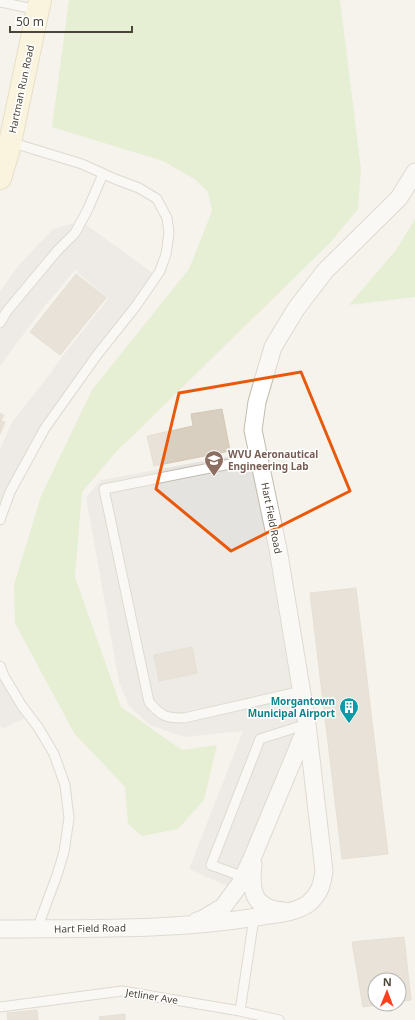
<svg xmlns="http://www.w3.org/2000/svg" width="415" height="1020" font-family="'Noto Sans',sans-serif">
	<rect width="100%" height="100%" fill="#f6f3ec"/>
	<path fill="#d2eab5" d="M69 0H340L361 169 358 209 331 242 116 452 82 492 75 577 121 707 182 750 217 745 204 800 178 829 142 836 128 824 125 787 74 733 15 623 14 585 41 496 92 390 189 269 212 211 208 192 196 180 163 161 52 127Z
		M415 219V297L349 305 396 250Z"/>
	<path fill="#e5e3e0" d="M81 221 157 276 45 428 0 520V449L12 422 50 374 61 358 108 299 75 270 43 308 0 366V292L18 266 53 229Z
		M258 451 307 724 236 890 189 869 243 731 184 737 150 725 129 706 119 682 86 497 101 480Z
		M0 666 30 716 2 729 0 726Z"/>
	<path fill="#d8cfc1" stroke="#d3c7b4" d="M76 274 106 298 60 355 30 332Z
		M222 409 230 451 154 466 147 436 193 426 191 414Z
		M0 413 4 415 1 421 5 422 0 434Z
		M356 588 388 854 342 859 310 593Z
		M192 647 197 673 159 681 154 655Z
		M404 937 411 1000 399 1002V980H375V1004H383L363 1007 352 942Z
		M37 1010 38 1020H8L7 1013Z
		M125 1014V1020H100L99 1017Z"/>
	<g fill="none" stroke-linecap="round" stroke-linejoin="round">
		<g stroke="#c2bbae" stroke-width="11">
			<path id="service" d="M0 2 38 10
				M0 323 7 311 57 251 75 233 88 209 103 174
				M260 458 104 489 149 702C161 716 165 718 184 718L302 691
				M0 520 10 492 45 428 97 355 136 306 160 271 166 254 169 233 167 218 157 199 139 188 115 179 82 164 10 142
				M0 666 4 676 22 706 38 727 54 754 65 785 69 818 64 852 57 875 37 929
				M244 877 211 865 260 739 307 724
				M0 1007 122 991 240 1011 279 1020
				M240 1011 254 918"/>
		</g>
		<g stroke="#c2bbae" stroke-width="19">
			<path id="minor" d="M253 864C250 891 253 909 284 911
				M197 921 203 919 223 907 240 884 253 856 307 726
				M0 929C88 928 176 931 263 916 277 914 298 912 309 903 320 893 322 885 324 871L307 724 278 549 253 430 257 402 273 347 296 309 325 271 399 198 415 172"/>
		</g>
		<g stroke="#d6c79b" stroke-width="24">
			<path id="secondary" d="M0 178 8 152 40 0"/>
		</g>
		<use href="#service" stroke="#fff" stroke-width="9"/>
		<use href="#minor" stroke="#fff" stroke-width="17"/>
		<use href="#secondary" stroke="#fff3cd" stroke-width="22"/>
	</g>
	<path d="M0 0H415V1020H0ZM301 372 350 491 231 551 156 489 179 393Z" fill="#f6f3ec" fill-opacity=".55" fill-rule="evenodd"/>
	<path fill="none" stroke="#e8590c" stroke-width="3" stroke-linejoin="round" d="M301 372 350 491 231 551 156 489 179 393Z"/>
	<defs>
		<g id="school-pin" transform="scale(1)"><path d="M0 17L-7.5 6A9.5 9.5 0 1 1 7.5 6Z" fill="#8d6e63" stroke="#fff"/><path d="M0-5L7-2L0 1L-7-2ZM-4 1L0 2.5L4 1V4Q0 6-4 4Z" fill="#fff"/></g>
		<g id="building-pin" transform="scale(1)"><path d="M0 17L-7.5 6A9.5 9.5 0 1 1 7.5 6Z" fill="#0f9aa8" stroke="#fff"/><path d="M-4-6H4V6H1V3H-1V6H-4ZM-2.5-4.3h1.7v1.8h-1.7ZM.8-4.3h1.7v1.8H.8ZM-2.5-1h1.7V.8h-1.7ZM.8-1h1.7V.8H.8Z" fill="#fff"/></g>
	</defs>
	<g fill-rule="evenodd">
		<use href="#school-pin" x="214" y="460"/>
		<use href="#building-pin" x="349" y="707"/>
	</g>
	<g text-anchor="middle" stroke-width="3" stroke-linejoin="round" paint-order="stroke">
		<g font-size="10" fill="#4b4439" stroke="#fff">
			<text transform="translate(21 89) rotate(-78)" y="4">Hartman Run Road</text>
			<text transform="translate(272 518) rotate(79)" y="4">Hart Field Road</text>
			<text transform="translate(90 928) rotate(-1)" y="4">Hart Field Road</text>
			<text transform="translate(152 996) rotate(9)" y="4">Jetliner Ave</text>
		</g>
		<g font-size="10" font-weight="bold" fill="#785e54" stroke="#fff" text-anchor="start">
			<text x="228" y="458">WVU Aeronautical<tspan x="228" dy="12">Engineering Lab</tspan></text>
		</g>
		<g font-size="10" font-weight="bold" fill="#0d838f" stroke="#fff" text-anchor="end">
			<text x="335" y="705">Morgantown<tspan x="335" dy="12">Municipal Airport</tspan></text>
		</g>
	</g>
	<g transform="translate(387 992) rotate(1)"><circle r="19" fill="#ffffff" stroke="#b7b4b0"/>
	<path d="M0-3L7 15L0 10L-7 15Z" fill="#fc3f1d"/>
	<text y="-6" font-size="11" font-weight="bold" text-anchor="middle" fill="#4b4439">N</text>
	</g>
	<path d="M10 26v6h122v-6" fill="none" stroke="#4b4439" stroke-width="2"/>
	<text x="16" y="26" font-size="12" fill="#4b4439" stroke="#ffffff" stroke-width="3" paint-order="stroke">50 m</text>
</svg>
